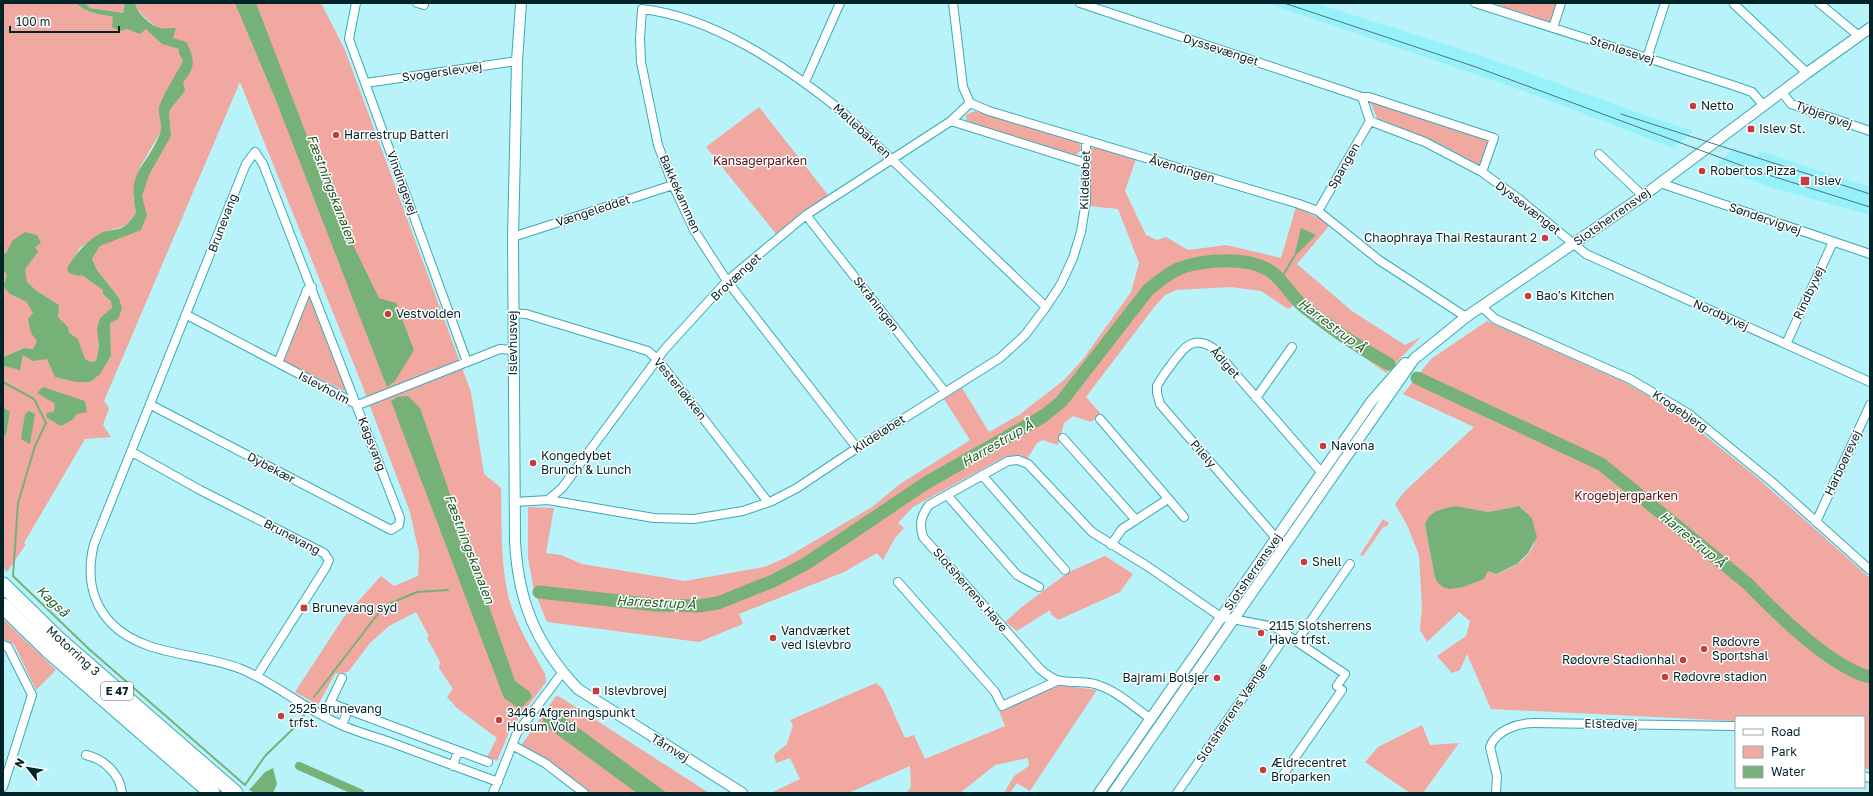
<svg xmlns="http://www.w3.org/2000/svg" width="1873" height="796" font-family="'Golos Text',sans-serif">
	<rect width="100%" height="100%" fill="#b8f3fa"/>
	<path fill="#97f1fb" d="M1268 3H1315L1479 55 1650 117 1694 131 1673 148 1538 96Z
		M1733 148 1758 156 1760 151 1870 187V215L1774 188 1715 168Z"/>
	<path fill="#f0a8a1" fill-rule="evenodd" d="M3 3H76C85 13 100 14 113 17V25L146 29 179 49V54L183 61 160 106 161 131 140 167 133 198 136 212C126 230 122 225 106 232 97 235 89 242 81 247 76 251 76 258 71 262L96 281 111 301 112 308 98 338 99 347 96 361 91 362 85 359 54 313 59 305 37 291 27 282 7 252 3 254Z
		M85 3H125L123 13 90 8Z
		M135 3H321L345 50 471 392 484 474 501 488C502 524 500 563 509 599 516 625 532 650 545 674L546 682 510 730 497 761 487 757 497 738 458 709 447 697 453 689 439 668 440 662 427 638 429 636 416 612 389 626 370 643 348 672 335 674 318 705 295 692 344 617 381 576 394 586 418 576 419 553 410 512 361 382 240 82 104 401 109 408 103 425 111 437 85 439 24 543 26 544 7 572 3 568V434L6 436 10 412 3 407V366L18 369 21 365 23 355 40 352 76 382 111 356 110 323 119 298 97 270 92 259 100 246 146 212 142 196V174L171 136 169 111 178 100 177 79 192 63 191 52C179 42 137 17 135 3Z
		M1498 3H1557L1551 23 1498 5Z
		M1369 99 1490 141 1479 166 1440 144 1377 118Z
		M759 107 828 195 776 234 706 147Z
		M975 111 1079 141 1081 150 1074 157 967 124 966 115Z
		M1097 147 1136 159 1125 191 1146 235 1157 240 1166 237 1188 250 1226 245 1281 258 1296 207 1321 219 1329 226 1297 264 1352 311 1405 345 1421 337 1386 373 1333 335 1294 305 1288 309 1261 291 1231 287 1176 290 1165 295 1155 306 1086 397 1101 414 1091 422 1073 416 1064 423 1058 445 1043 440 1037 443 1027 459 1021 455 1006 456 913 507 898 523 904 528 895 538 883 560 877 553 844 572 739 614 743 624 699 642 547 622 534 590 528 558V507L554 508 546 553 561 555 582 564 685 581 764 567 787 557 872 507 900 484 970 440 944 399 962 388 989 432 1019 415 1064 380 1083 359 1131 292 1139 263 1118 209 1089 206 1091 181 1089 152 1091 148Z
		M3 263 7 275 4 281 34 307 37 341 33 349 25 348 3 357Z
		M308 293 347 392 281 360Z
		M1487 321 1624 382 1673 410 1753 474 1870 578V770L1864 768V717H1736V721L1491 709 1467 654 1460 670 1452 673 1437 656 1466 636 1470 621 1459 612 1427 642 1420 630 1422 607 1419 555 1407 525 1395 504 1404 492 1474 427 1403 394 1431 359ZM1456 506 1488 512 1519 506C1542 524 1541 548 1516 565 1510 568 1503 571 1496 574L1488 571 1485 575 1435 578 1425 525Z
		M1383 519 1389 523 1386 527 1384 526 1363 556 1360 555Z
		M1105 556 1133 574 1120 592 1058 620 1051 614 1050 610 1017 631 1005 622 1023 606 1069 572Z
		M3 619 56 670 36 690 14 644 3 639Z
		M1197 661 1189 675 1107 793H1102Z
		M876 683 883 689 905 738 914 735 925 759 1005 726 999 711 1057 685 1097 690 1030 791 1017 783 1010 793H1004L1014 776 1029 766 1028 758 995 765 960 793H906L911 787 910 766 848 793H771L800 779 790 758 776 763 774 755 787 744 793 725 790 720Z
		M556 696 560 697 709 793H589L536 753 520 747Z
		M1422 725 1430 745 1459 743 1423 793H1410L1365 762 1378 747Z"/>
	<path fill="#76b278" d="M76 3H85L90 8 123 13 125 3H135C137 13 150 25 160 28 165 29 171 28 176 28L173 38 186 42C195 58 196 68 183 82L185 91 169 111 171 136 149 175 142 196 147 215 141 230 100 246 92 259 97 270 119 298 122 309 118 319 110 323 111 356 100 374 90 382H76L55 377 47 359 33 361 23 355 20 370 3 366V357L25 348 33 349 37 341 31 333 28 319 33 313 27 302 10 294 3 286 7 275 3 269V254L7 252 12 241 25 232 37 235 41 243 35 247 38 252 25 269 27 282 37 291 59 305 58 317 68 327 69 333 78 339 85 359 91 362 96 361 99 347 97 329 100 318 112 308 111 301 103 294V290L82 275 79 276 69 273 67 268C76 254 85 242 101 233 104 231 109 231 113 230 124 229 131 222 136 212 126 169 148 167 160 133 163 125 158 116 159 108 161 98 178 71 183 61L179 54V49L162 44 146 29 140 34 127 29 120 31 112 27 113 17C100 14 85 13 76 3Z
		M235 3H256L333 204 379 298 396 303 414 350 395 381 387 387 275 98Z
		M1301 228 1316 235 1294 257Z
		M43 387 85 401 87 412 77 414 72 420 61 426 47 418 46 413 53 412 55 408 54 403 37 393Z
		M408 396 420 408 515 681 530 692 532 697 521 708H518L504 698 391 401 397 397Z
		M3 407 10 412 6 436 3 434Z
		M29 411 35 414 30 444 21 439 25 414Z
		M1456 506 1488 512 1519 506 1532 518 1537 537 1528 553 1517 564 1496 574 1488 571 1484 579 1463 587 1450 589 1443 587 1438 583 1435 578 1425 525C1429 510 1443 509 1456 506Z
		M549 709 554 710 667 793H637L544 725 543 719Z
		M273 768 277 784 273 793H255L249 790 265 772Z"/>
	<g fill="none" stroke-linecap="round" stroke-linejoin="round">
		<path stroke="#76b278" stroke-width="2" d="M1280 280 1294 257
			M3 382 34 399 46 423 35 446 18 503 13 576 89 649 245 785 265 756 299 723 304 715
			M314 697 384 606 417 592 448 590"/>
		<path stroke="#76b278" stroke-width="8" d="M299 766 360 793"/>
		<path stroke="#76b278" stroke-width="13" d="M1417 378 1601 464 1748 584C1776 613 1831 668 1870 677
			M539 592 655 605 699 606 718 603 773 581 807 563 926 483 1042 417 1061 402 1148 290C1158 282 1167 274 1178 269 1202 259 1245 257 1267 269 1282 277 1290 295 1303 306 1330 328 1359 348 1389 364"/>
		<g stroke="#3baab6" stroke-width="10">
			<path id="minor" d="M356 3 349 39 467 362
				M417 3 424 5
				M953 3 963 87 970 103 989 111 1299 204 1318 211 1379 260 1466 317
				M1080 3 1362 97 1370 121 1425 142 1482 172 1519 199 1586 254 1870 382
				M1475 3 1732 85 1752 92 1764 106
				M1819 3 1859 36
				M1734 4 1807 73
				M642 9C713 17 785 66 839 109L1046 307
				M642 9 640 38 641 62 658 145 673 185 694 230 727 281 857 448
				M1553 28 1561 3
				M1647 58 1665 3
				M805 82 840 3
				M366 83 517 61
				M1782 92 1791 104 1870 131
				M1362 97H1369L1494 138 1482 172
				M951 121 1085 163
				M1599 154 1643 196
				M1660 183 1870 254
				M1318 211 1370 121
				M806 215 945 392
				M513 237 673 185
				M1482 307 1495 319 1630 379 1689 414 1772 482 1870 570
				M512 313 526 314 648 351 658 360 768 502
				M187 315 358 405 500 349 513 350
				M1786 344 1833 242
				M278 363 307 290 312 287
				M1256 398 1292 347
				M151 405 391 530 399 525 400 518 263 164 255 152 246 164 94 544C87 572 90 601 111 623 144 657 199 652 241 669 273 682 301 706 333 721 350 730 369 735 387 741 424 755 461 768 498 782
				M1100 419 1184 517
				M1063 438 1136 520
				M132 452 200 490 324 553 329 560 326 567 257 676
				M982 475 1065 570
				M947 495 1017 575 1039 587
				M548 500 562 488 664 350 727 281 806 215 951 121 970 103
				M515 502 548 500 654 518 694 519 743 511 772 501 797 488 857 448 1000 358 1025 335 1046 307 1061 284 1073 258 1081 232 1086 201V140
				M1816 522 1870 405
				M1276 538 1160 404 1157 393V386C1161 378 1166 372 1171 365 1183 349 1192 334 1213 348L1321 472
				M1111 545 1122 529 1168 499
				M898 582 995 692 1002 706 1057 681
				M1297 641 1350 564
				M3 645 8 647 32 695 3 787
				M342 678 330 703 488 762
				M1151 719C1134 707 1116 690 1095 684 1071 678 1062 689 1040 669L923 537C919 524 921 516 929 505L1008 461 1018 460 1028 464 1092 532 1147 566 1221 617 1275 627 1345 674 1337 686 1342 690 1283 775
				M342 725 348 710
				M512 745 545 763 584 793
				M86 755C104 759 120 774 122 793
				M453 766 458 751
				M1864 776 1870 778
				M493 793 517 733 562 673
				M1177 793 1287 634
				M1496 793 1497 776 1490 747C1496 730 1518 723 1534 723L1736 726"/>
		</g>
		<g stroke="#3baab6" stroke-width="12">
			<path id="tertiary" d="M521 3 517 61 513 237 515 541C518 601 536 645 578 689L742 793
				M1099 793 1371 402 1405 363
				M1113 793 1414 359 1466 317 1643 196 1807 73 1870 28"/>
		</g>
		<g stroke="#3baab6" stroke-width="17">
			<path id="motorway" d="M3 585 59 640 235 793
				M3 606 47 649 212 793"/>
		</g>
		<use href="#minor" stroke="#fff" stroke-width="8"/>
		<use href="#tertiary" stroke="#fff" stroke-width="10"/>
		<use href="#motorway" stroke="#fff" stroke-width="15"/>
		<path stroke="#49757b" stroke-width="1" d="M1284 3 1476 67 1759 172 1870 207
			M1621 114 1870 194"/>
	</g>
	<g fill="#c93b39" stroke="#fff" stroke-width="1.5">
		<circle cx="1693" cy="106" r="4"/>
		<rect x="1747" y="125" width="8" height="8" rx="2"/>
		<circle cx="336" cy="135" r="4"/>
		<circle cx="1702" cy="171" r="4"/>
		<rect x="1800" y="176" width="10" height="10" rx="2"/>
		<circle cx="1545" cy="238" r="4"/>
		<circle cx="1528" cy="296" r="4"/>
		<circle cx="388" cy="314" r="4"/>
		<circle cx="1323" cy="446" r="4"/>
		<circle cx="533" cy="463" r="4"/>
		<circle cx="1304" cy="562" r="4"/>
		<rect x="300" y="604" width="8" height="8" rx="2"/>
		<circle cx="1261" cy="633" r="4"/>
		<circle cx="773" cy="638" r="4"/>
		<circle cx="1704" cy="649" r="4"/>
		<circle cx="1683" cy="660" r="4"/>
		<circle cx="1665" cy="677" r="4"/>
		<circle cx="1217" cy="678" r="4"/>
		<rect x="592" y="687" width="8" height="8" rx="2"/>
		<circle cx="281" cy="716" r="4"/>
		<circle cx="499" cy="720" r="4"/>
		<circle cx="1263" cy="770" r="4"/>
	</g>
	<g text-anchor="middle" stroke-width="3" stroke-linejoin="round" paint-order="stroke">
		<rect fill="#fff" stroke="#4d6668" stroke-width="1" x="101" y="682" width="32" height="18" rx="3"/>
		<g font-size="11" font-weight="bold" fill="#012428">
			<text x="117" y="695">E 47</text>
		</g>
		<g font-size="12" fill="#012428" stroke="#fff">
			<text transform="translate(1221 50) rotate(18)" y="4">Dyssevænget</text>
			<text transform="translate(1622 50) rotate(18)" y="4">Stenløsevej</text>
			<text transform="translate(442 72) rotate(-8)" y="4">Svogerslevvej</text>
			<text transform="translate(1824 115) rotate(20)" y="4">Tybjergvej</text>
			<text transform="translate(862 131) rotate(43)" y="4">Møllebakken</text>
			<text transform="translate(1344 166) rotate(-60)" y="4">Spangen</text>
			<text transform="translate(1182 169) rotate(17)" y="4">Åvendingen</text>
			<text transform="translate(1085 180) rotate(-88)" y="4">Kildeløbet</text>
			<text transform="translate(402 183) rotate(70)" y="4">Vindingevej</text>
			<text transform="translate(680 194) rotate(66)" y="4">Bakkekammen</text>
			<text transform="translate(1528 208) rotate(38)" y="4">Dyssevænget</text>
			<text transform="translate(593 211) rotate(-18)" y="4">Vængeleddet</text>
			<text transform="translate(1612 217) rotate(-35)" y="4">Slotsherrensvej</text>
			<text transform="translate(1765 219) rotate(19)" y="4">Søndervigvej</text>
			<text transform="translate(223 223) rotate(-69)" y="4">Brunevang</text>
			<text transform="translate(736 277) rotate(-43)" y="4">Brovænget</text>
			<text transform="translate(1809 293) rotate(-65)" y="4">Rindbyvej</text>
			<text transform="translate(876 304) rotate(52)" y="4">Skråningen</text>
			<text transform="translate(1721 315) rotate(24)" y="4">Nordbyvej</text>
			<text transform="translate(513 343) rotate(-90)" y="4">Islevhusvej</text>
			<text transform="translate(1225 363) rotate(48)" y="4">Ådiget</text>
			<text transform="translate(324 388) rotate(28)" y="4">Islevholm</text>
			<text transform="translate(680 389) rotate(51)" y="4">Vesterløkken</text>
			<text transform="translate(1680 411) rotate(34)" y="4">Krogebjerg</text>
			<text transform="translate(879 434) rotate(-33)" y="4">Kildeløbet</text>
			<text transform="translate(372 444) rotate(69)" y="4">Kagsvang</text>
			<text transform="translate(1203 454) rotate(49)" y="4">Pilely</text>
			<text transform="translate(1843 463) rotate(-65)" y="4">Harboørevej</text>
			<text transform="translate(271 468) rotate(28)" y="4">Dybekær</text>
			<text transform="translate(292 537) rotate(28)" y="4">Brunevang</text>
			<text transform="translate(1253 572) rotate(-55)" y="4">Slotsherrensvej</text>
			<text transform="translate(970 590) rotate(49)" y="4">Slotsherrens Have</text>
			<text transform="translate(73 651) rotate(42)" y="4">Motorring 3</text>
			<text transform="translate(1232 713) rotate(-56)" y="4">Slotsherrens Vænge</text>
			<text transform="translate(1611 724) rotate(1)" y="4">Elstedvej</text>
			<text transform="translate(670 748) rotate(32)" y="4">Tårnvej</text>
		</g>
		<g font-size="12" fill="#012428" stroke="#fff" text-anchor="start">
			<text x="1701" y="110">Netto</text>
			<text x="1759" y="133">Islev St.</text>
			<text x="344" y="139">Harrestrup Batteri</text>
			<text x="1710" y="175">Robertos Pizza</text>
			<text x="1814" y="185">Islev</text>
			<text x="1537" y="242" text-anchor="end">Chaophraya Thai Restaurant 2</text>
			<text x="1536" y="300">Bao's Kitchen</text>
			<text x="396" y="318">Vestvolden</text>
			<text x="1331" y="450">Navona</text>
			<text x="541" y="460">Kongedybet<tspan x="541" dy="14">Brunch &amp; Lunch</tspan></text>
			<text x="1312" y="566">Shell</text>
			<text x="312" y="612">Brunevang syd</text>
			<text x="1269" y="630">2115 Slotsherrens<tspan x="1269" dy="14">Have trfst.</tspan></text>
			<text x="781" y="635">Vandværket<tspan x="781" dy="14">ved Islevbro</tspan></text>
			<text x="1712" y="646">Rødovre<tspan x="1712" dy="14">Sportshal</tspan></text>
			<text x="1675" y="664" text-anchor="end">Rødovre Stadionhal</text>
			<text x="1673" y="681">Rødovre stadion</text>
			<text x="1209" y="682" text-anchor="end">Bajrami Bolsjer</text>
			<text x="604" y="695">Islevbrovej</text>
			<text x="289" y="713">2525 Brunevang<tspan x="289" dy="14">trfst.</tspan></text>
			<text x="507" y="717">3446 Afgreningspunkt<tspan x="507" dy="14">Husum Vold</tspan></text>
			<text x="1271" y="767">Ældrecentret<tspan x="1271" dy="14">Broparken</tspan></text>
		</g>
		<g font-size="12" fill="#570c0e" stroke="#fff">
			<text x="760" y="165">Kansagerparken</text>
			<text x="1626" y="500">Krogebjergparken</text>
		</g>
		<g font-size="13" font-style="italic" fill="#1d5c25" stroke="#fff">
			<text transform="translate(332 189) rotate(69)" y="5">Fæstningskanalen</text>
			<text transform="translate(1332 325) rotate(37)" y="5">Harrestrup Å</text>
			<text transform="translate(997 443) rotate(-30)" y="5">Harrestrup Å</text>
			<text transform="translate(1693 539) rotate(39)" y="5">Harrestrup Å</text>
			<text transform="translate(470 549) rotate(69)" y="5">Fæstningskanalen</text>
			<text transform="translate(53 601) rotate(44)" y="5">Kagså</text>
			<text transform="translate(656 602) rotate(3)" y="5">Harrestrup Å</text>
		</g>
	</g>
	<rect width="1873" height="796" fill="none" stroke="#012428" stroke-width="8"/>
	<rect x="1735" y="716" width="130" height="72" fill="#ffffff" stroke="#99a7a9"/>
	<rect x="1743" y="729" width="20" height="6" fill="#ffffff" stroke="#99a7a9"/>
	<text x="1771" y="736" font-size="12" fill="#012428">Road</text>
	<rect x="1743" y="746" width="20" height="12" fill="#f0a8a1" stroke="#99a7a9"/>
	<text x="1771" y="756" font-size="12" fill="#012428">Park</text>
	<rect x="1743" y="766" width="20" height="12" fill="#76b278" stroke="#99a7a9"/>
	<text x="1771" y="776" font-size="12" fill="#012428">Water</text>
	<g transform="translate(28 768) rotate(301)" stroke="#ffffff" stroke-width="3" paint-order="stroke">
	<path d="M0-3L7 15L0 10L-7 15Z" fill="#012428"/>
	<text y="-6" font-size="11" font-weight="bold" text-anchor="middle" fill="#012428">N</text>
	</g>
	<path d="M10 26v6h109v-6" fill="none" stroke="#012428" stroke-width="2"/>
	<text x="16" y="26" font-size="12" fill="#012428" stroke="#ffffff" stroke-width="3" paint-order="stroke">100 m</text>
</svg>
